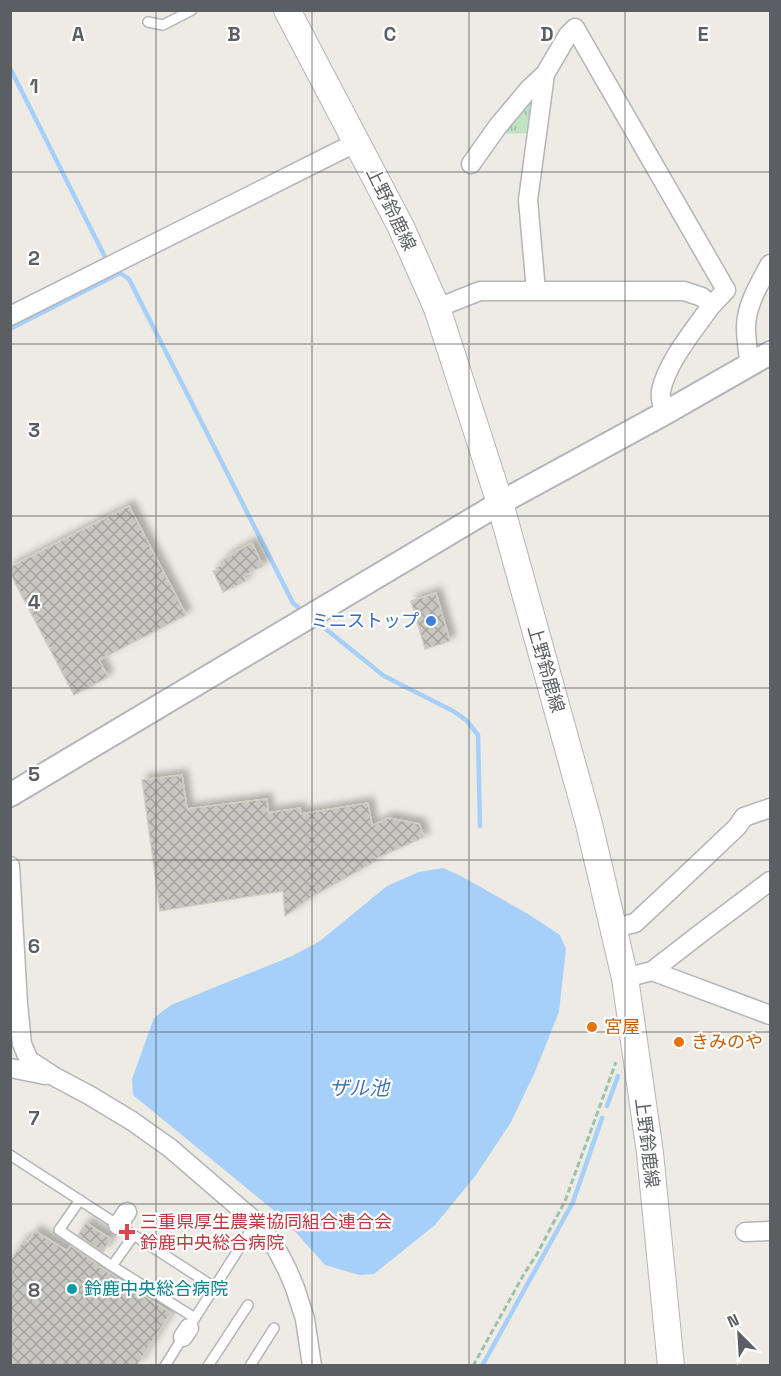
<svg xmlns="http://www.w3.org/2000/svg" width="781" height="1376" font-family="'Space Grotesk','Noto Sans JP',sans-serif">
	<defs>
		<pattern id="park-tufts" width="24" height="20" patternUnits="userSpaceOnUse" patternTransform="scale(1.5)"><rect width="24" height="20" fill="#c1e3c3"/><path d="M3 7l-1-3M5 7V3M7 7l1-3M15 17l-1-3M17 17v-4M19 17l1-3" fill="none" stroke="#a0bba2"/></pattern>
		<pattern id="building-cross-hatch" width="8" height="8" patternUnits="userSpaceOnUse" patternTransform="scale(1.5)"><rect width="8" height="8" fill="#c8c6c0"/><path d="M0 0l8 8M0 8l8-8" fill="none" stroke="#a5a4a0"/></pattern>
		<filter id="shadow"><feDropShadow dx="5.5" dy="-5.5" stdDeviation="3" flood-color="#0004"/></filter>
	</defs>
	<rect width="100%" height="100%" fill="#edebe3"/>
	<path fill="url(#park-tufts)" d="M526 99 535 100 530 133 499 134Z"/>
	<path fill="#a6d0fa" d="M443 868 461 876 528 914 560 935 566 949 559 1012 535 1072 511 1122 476 1175 435 1225 374 1274 359 1275 325 1265 283 1218 133 1095 132 1079 154 1018 171 1005 292 956 320 941 387 886 419 872Z"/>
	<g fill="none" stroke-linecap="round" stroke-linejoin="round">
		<path stroke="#a6d0fa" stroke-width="4.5" d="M10 68 107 261
			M114 275V276L120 273 129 279 293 603 299 608
			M10 329 114 276
			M322 626 384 676 453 711 466 720 478 735 480 826
			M607 1106 618 1076
			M482 1366 573 1202 602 1118"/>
	</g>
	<path fill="url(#building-cross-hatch)" stroke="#d1cdc2" stroke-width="1.5" filter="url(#shadow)" d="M129 506 186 615 99 660 108 677 74 695 10 573V567Z
		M252 543 263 566 243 576 246 581 223 592 213 571 217 570 216 568 225 563 223 559 232 555 231 554Z
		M436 593 450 641 425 649 411 601Z
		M182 775 187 809 267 799 268 813 300 808 301 814 368 803 372 826 388 818 419 824 424 837 377 858 376 861 313 896 285 916 283 891 160 911 142 780Z
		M86 1223 111 1239 103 1252 78 1235Z
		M35 1231 67 1251 71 1246 95 1263V1264L171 1313 137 1365H10V1261L25 1239 28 1242Z"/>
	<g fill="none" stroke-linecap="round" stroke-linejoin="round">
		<g stroke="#b3b5b9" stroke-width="12">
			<path id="service" d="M148 22 163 25 192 10
				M10 1155 214 1287
				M80 1200 59 1230 112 1266 195 1318
				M112 1266 134 1235
				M193 1321 256 1222
				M165 1366 183 1337
				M208 1366 248 1305
				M250 1366 274 1328"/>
		</g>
		<g stroke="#b3b5b9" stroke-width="21">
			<path id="minor" d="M536 291 528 200 545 74
				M437 308 480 291H684L702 297 711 306 726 290 575 28 568 35 545 74 529 89 498 126 471 164
				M10 316 357 142
				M750 365C748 353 746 339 746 327 746 305 760 283 770 264
				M665 413C662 406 660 399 661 391 667 362 694 330 711 306
				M10 866 18 1004 22 1044 29 1060 55 1077 89 1095 132 1121 170 1148 256 1222 276 1248 287 1269 295 1288 305 1319 312 1366
				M614 928 635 923 680 881 737 827 744 817 770 808
				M652 971 770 1015
				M625 978 652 971 705 930 770 881
				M10 1068 45 1075
				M118 1225 127 1212
				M745 1232 770 1231
				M183 1337 189 1328"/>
		</g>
		<g stroke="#b3b5b9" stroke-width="26">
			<path id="tertiary" d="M10 795 500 503 665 413 770 353"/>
		</g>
		<g stroke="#b2b5ba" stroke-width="28">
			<path id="secondary" d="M287 10 401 227 437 308 500 503 589 824 625 978 650 1153 671 1366"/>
		</g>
		<path stroke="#9ac3a9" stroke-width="3" stroke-dasharray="6 3" stroke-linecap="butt" d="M473 1366 524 1274 537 1254 565 1201 616 1062"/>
		<use href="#service" stroke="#fff" stroke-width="9"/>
		<use href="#minor" stroke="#fff" stroke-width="18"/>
		<use href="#tertiary" stroke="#fff" stroke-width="22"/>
		<use href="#secondary" stroke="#fff" stroke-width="26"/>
	</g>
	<path fill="none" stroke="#5b5e63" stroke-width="1.5" stroke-opacity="0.55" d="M156 10V1366M312 10V1366M469 10V1366M625 10V1366M10 172H770M10 344H770M10 516H770M10 688H770M10 860H770M10 1032H770M10 1204H770"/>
	<circle fill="#3f7fe0" stroke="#fff" stroke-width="2" cx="431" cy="621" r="6"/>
	<g fill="#e8710a" stroke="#fff" stroke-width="2">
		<circle cx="592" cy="1027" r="6"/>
		<circle cx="679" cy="1042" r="6"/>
	</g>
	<path fill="#e0444e" stroke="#fff" stroke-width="2" d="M124 1223h6v6h6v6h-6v6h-6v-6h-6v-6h6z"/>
	<circle fill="#0f9aa8" stroke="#fff" stroke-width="2" cx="72" cy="1289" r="6"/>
	<g text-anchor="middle" stroke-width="4.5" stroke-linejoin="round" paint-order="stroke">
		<g font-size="18" fill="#5b5e63" stroke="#fff">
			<text transform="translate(391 209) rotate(64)" y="6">上野鈴鹿線</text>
			<text transform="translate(546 669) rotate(74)" y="6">上野鈴鹿線</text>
			<text transform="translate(647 1143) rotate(83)" y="6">上野鈴鹿線</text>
		</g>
		<g font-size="18" fill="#366cbe" stroke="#fff" text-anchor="end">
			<text x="419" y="627">ミニストップ</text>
		</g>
		<g font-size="18" fill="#c56008" stroke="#fff" text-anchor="start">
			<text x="604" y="1033">宮屋</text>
			<text x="691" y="1048">きみのや</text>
		</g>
		<g font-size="18" fill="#be3a42" stroke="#fff" text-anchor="start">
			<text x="140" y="1228">三重県厚生農業協同組合連合会<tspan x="140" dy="21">鈴鹿中央総合病院</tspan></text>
		</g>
		<g font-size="18" fill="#0d838f" stroke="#fff" text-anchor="start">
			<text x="84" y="1295">鈴鹿中央総合病院</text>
		</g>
		<g font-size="20" font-style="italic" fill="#4775b3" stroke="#fff">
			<text x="359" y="1095">ザル池</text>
		</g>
	</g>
	<g font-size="20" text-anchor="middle" font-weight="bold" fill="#5b5e63" stroke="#fff" stroke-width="4.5" stroke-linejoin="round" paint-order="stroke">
		<text x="78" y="41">A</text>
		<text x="234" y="41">B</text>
		<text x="390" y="41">C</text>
		<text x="547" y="41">D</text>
		<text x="703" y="41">E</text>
		<text x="34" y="93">1</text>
		<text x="34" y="265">2</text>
		<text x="34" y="437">3</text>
		<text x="34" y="609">4</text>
		<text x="34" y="781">5</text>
		<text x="34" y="953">6</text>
		<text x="34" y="1125">7</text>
		<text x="34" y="1297">8</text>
	</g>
	<rect width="781" height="1376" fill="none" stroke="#5b5e63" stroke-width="24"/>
	<g transform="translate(739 1334) rotate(336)" stroke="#ffffff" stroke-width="4.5" paint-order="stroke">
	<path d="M0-4.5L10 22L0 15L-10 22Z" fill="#5b5e63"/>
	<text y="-9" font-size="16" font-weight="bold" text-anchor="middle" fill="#5b5e63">N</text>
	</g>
</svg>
